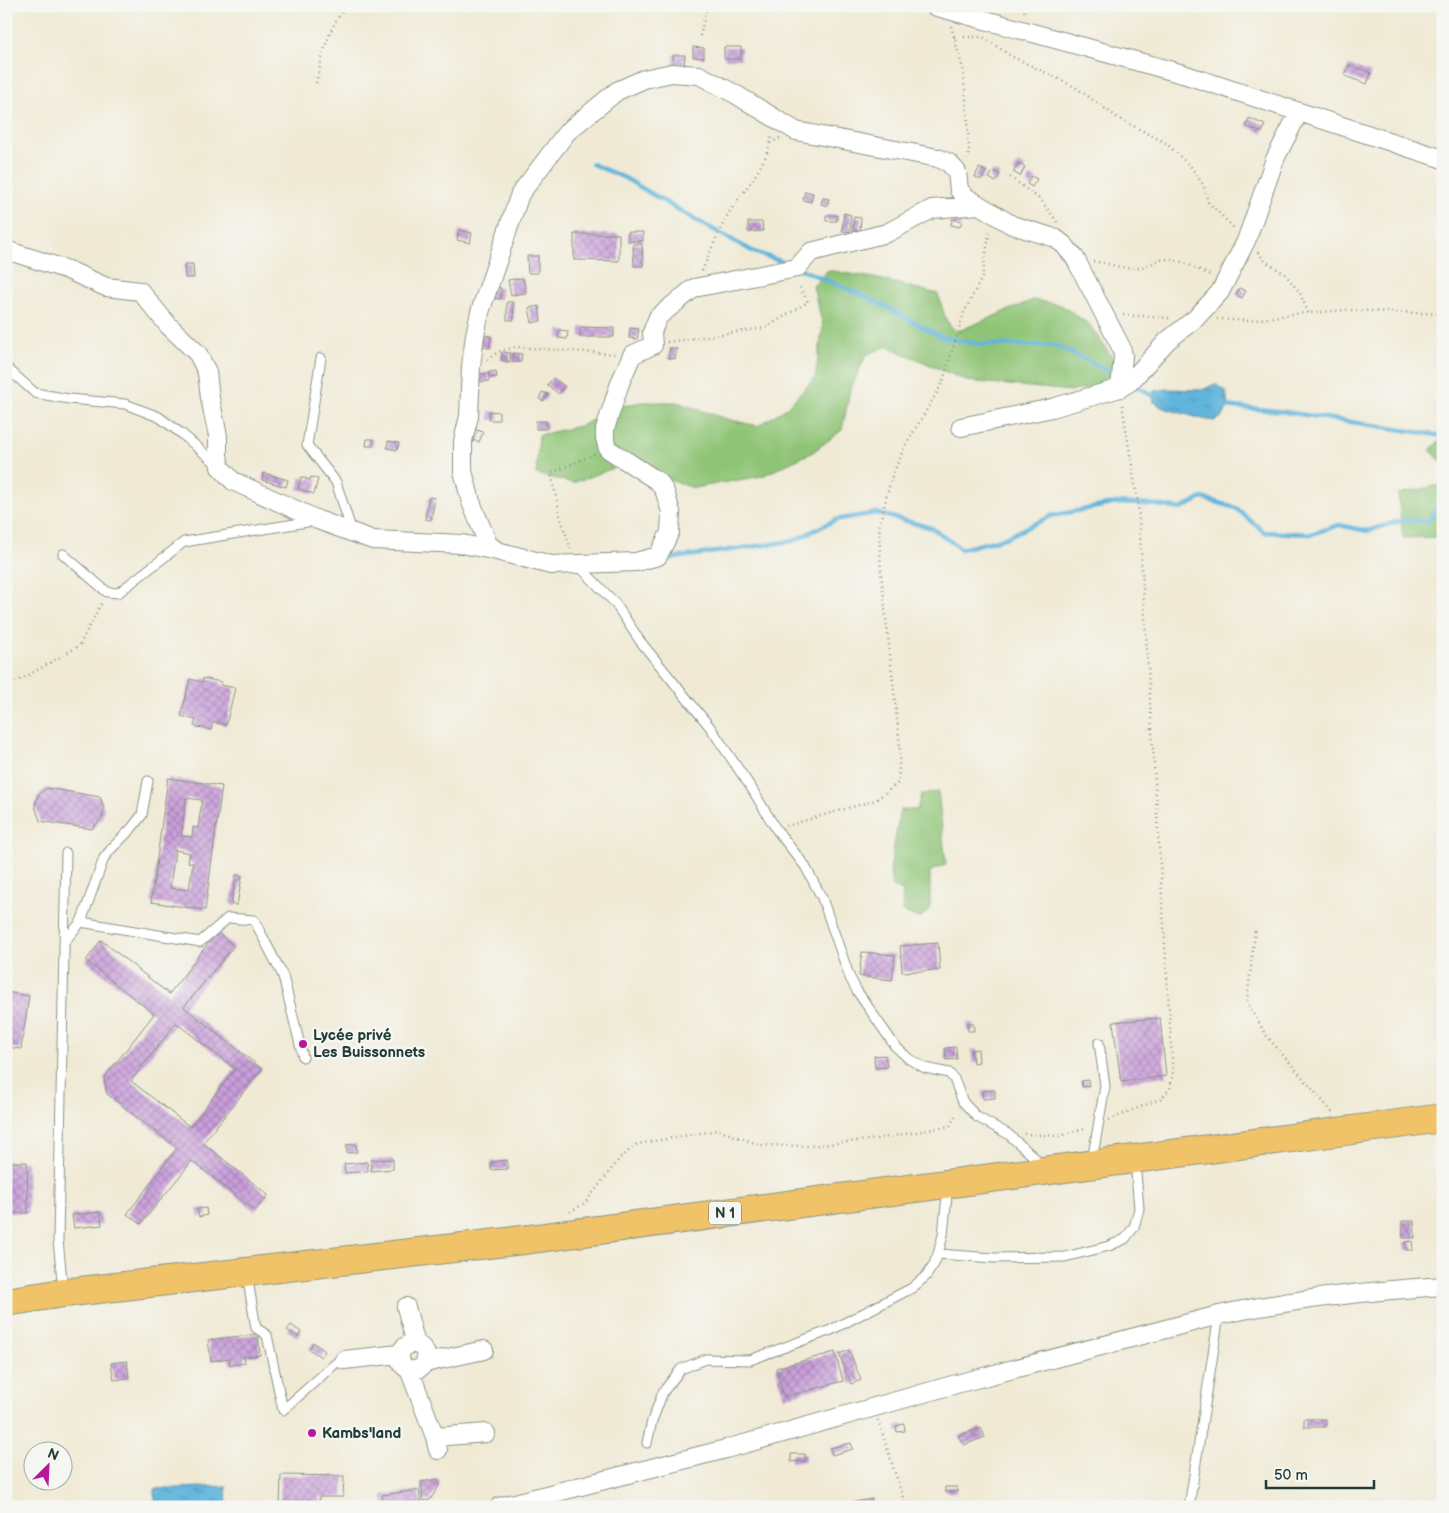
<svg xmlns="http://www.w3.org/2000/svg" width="1449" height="1513" font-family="'Balsamiq Sans',sans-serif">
	<defs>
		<pattern id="water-ripples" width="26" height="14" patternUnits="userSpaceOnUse" patternTransform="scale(1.25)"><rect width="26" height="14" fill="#60b5dc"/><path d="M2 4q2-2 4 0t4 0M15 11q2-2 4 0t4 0" fill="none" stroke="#4f94b3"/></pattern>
		<pattern id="building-cross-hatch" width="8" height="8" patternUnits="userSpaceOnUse" patternTransform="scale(1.25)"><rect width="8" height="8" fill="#ca9fdb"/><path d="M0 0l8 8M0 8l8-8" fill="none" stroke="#a383b2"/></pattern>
	</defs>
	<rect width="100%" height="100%" fill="#f6f6f2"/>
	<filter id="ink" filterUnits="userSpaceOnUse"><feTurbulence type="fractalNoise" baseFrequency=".02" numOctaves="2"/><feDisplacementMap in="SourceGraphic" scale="10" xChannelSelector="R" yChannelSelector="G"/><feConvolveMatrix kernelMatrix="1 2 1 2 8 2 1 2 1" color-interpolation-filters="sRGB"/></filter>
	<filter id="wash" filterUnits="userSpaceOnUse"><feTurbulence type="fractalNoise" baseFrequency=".0096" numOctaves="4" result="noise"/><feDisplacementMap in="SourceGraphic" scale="20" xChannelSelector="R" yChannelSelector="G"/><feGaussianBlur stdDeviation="1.12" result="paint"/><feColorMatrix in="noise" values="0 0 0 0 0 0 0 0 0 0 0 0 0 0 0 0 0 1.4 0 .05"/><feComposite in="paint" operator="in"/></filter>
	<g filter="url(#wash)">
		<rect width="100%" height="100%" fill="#f0ead5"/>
		<path fill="#8fc476" stroke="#578055" d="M828 270 879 279 938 294 946 320 956 332 1033 300 1061 305 1089 324 1114 360 1107 385 1072 391 967 381 887 346 866 355 850 390 842 430 813 452 762 476 694 488 622 465 573 483 536 474 539 435 580 426 619 407 641 402H676L727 419 758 426 785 409 815 378 823 326 813 286Z
			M1443 438V463L1430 450Z
			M1443 482V537L1403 538 1398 494 1440 485Z
			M938 792 946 865 930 871V910L919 918 902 911 903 891 892 887 890 870 900 810H917L921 794Z"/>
		<path fill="url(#water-ripples)" stroke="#407988" d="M1215 384 1226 391 1228 406 1223 417 1214 421 1203 419 1163 408 1153 401 1154 391 1167 389 1202 390Z
			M226 1486 227 1507H155V1489Z"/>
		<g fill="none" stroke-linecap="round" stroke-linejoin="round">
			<path stroke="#60b5dc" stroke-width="4.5" d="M592 164 625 178 694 219 754 252 786 263
				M800 269 871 299 942 337 978 344 1057 346 1117 375
				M1133 384 1153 396 1159 397
				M1223 406 1279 411 1443 436
				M667 559 793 541 835 520 876 513 932 528 961 549 1005 538 1051 516 1117 503 1157 505 1181 509 1202 498 1236 508 1264 532 1311 534 1339 525 1367 531 1403 520 1428 521 1443 502"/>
		</g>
		<g id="blocks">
			<path fill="url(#building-cross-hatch)" fill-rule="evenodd" d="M693 47 704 48V58L693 57Z
				M724 47H741V59H724Z
				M673 55H685L684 66 673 65Z
				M1349 65 1371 73 1367 84 1345 76Z
				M1249 118 1265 125 1262 133 1246 126Z
				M1018 163 1025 167 1020 176 1013 172Z
				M979 168 986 171 981 180 975 177Z
				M993 171 1000 174 996 182 989 178Z
				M1031 176 1037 179 1032 187 1027 184Z
				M805 191 813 193 811 202 803 200Z
				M823 198 829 199 827 206 821 204Z
				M844 213 851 215 850 232 842 231Z
				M826 215H837V221H826Z
				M854 217 861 218 860 231 853 230Z
				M952 219 962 221 960 227 951 225Z
				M748 222H762L763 231 748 232Z
				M459 230 472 233 470 243 457 240Z
				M628 232H643V241H628Z
				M574 234H619V261L574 260Z
				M633 244H642L643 266H634Z
				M527 256H538V273H528Z
				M184 264H193L194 278H185Z
				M523 278 526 293 511 295 508 280Z
				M489 287 501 288V299L488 298Z
				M1239 288 1246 291 1242 298 1236 295Z
				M507 302H513L514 320H507Z
				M539 306 541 321 532 323 529 308Z
				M580 327 614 328V337H580Z
				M630 328 639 329 637 339 629 338Z
				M559 330 568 331 567 339 558 338Z
				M476 335 491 336 490 348 476 346Z
				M670 348 677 349 675 359 668 358Z
				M502 352 511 353 510 362 501 360Z
				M513 353 522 354 521 362H513Z
				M496 371 497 377 490 378 489 372Z
				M489 373V381L480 382 479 374Z
				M553 378 564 386 559 394 547 385Z
				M542 392 548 394 544 401 539 399Z
				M489 411 499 412V420H489Z
				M536 421H546L547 429H536Z
				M471 428 483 432 479 442 467 439Z
				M367 439H374L373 446H366Z
				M388 441 399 443 397 450 387 448Z
				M264 473 288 480 286 487 262 480Z
				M301 477 310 480 311 477 318 479 314 494 298 489Z
				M429 497 435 498 431 520 425 519Z
				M203 678 221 682V685L235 688 226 725 213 722 211 730 194 726 196 720 181 716 190 679 202 682Z
				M168 778 222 786 205 910 151 902ZM186 798 202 800 198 828 193 827 192 837 181 836ZM175 850 190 853 188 862 193 863 189 890 170 888Z
				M46 788 100 797 104 808 102 818 92 829 40 821 35 806 38 795Z
				M236 875 242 876 237 905 231 904Z
				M217 932 234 946 184 1007 262 1069 203 1143 268 1195 255 1211 192 1161 141 1224 127 1214 177 1148 107 1094 104 1078 154 1014 86 961 101 940 169 994ZM176 1023 235 1069 190 1127 131 1081Z
				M938 943 940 970 902 972 900 946Z
				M862 952 895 955 892 980 859 976Z
				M6 992 29 996 21 1049 6 1047Z
				M1160 1018 1166 1076 1121 1082 1113 1022Z
				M967 1023H973L974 1031H968Z
				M956 1047 957 1059 946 1060 945 1048Z
				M978 1049 979 1062 973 1063 971 1050Z
				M885 1055 887 1067 875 1068 874 1056Z
				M1088 1080 1089 1086 1082 1087 1081 1081Z
				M995 1090V1098L983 1099 982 1091Z
				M356 1144 357 1152 347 1153 346 1145Z
				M393 1159V1169L371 1171V1160Z
				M507 1160 508 1169 491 1170V1162Z
				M6 1162H27L28 1213H6Z
				M367 1162 368 1171 345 1173 344 1164Z
				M206 1208 207 1215 199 1217 197 1209Z
				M100 1212 102 1225 74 1228 72 1215Z
				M1402 1221H1414L1415 1238H1403Z
				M1412 1241 1413 1250H1406L1405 1242Z
				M291 1325 301 1332 298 1337 287 1330Z
				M258 1334 260 1355 244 1357 245 1363 230 1365 229 1358 211 1361 208 1340Z
				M313 1342 325 1351 321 1357 309 1349Z
				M849 1350 861 1380 851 1384 839 1354Z
				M835 1352 843 1381 784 1397 776 1368Z
				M127 1361 129 1378 114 1380 111 1363Z
				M1304 1419H1326V1427H1304Z
				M904 1424 905 1431 897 1432 896 1426Z
				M981 1428 985 1437 964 1445 958 1436Z
				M851 1443 853 1449 832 1455 830 1448Z
				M791 1454H805V1461L791 1462Z
				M281 1475 344 1476 343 1497H319V1507H280Z
				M438 1479 440 1484 430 1500 423 1501 421 1482Z
				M945 1487H957V1492H945Z
				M419 1490 422 1507H384L382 1495Z
				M872 1499 873 1507H843V1504Z
				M950 1502 959 1503 958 1507H951Z"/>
		</g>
	</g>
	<g filter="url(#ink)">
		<use href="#blocks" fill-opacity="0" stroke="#889484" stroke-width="1"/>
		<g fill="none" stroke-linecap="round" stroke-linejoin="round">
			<g stroke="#889484" stroke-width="11">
				<path id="lane" d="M321 358 307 445 336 482 352 532
					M6 367 35 393 69 399 125 404 159 417 182 434 218 465
					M63 554 107 592 118 593 184 542 313 521
					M579 566 615 603 640 641 710 727 752 789 776 829 805 866 822 898 850 978 857 991 895 1046 909 1059 925 1068 949 1073 954 1079 963 1102 977 1117 1008 1134 1043 1165
					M148 781 142 815 131 829 112 848 104 858 81 922 200 942 228 918 254 920 283 976 303 1057
					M64 942 81 922
					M1092 1161 1105 1086 1099 1043
					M938 1254 994 1258 1065 1257 1109 1246 1125 1239 1134 1227 1139 1209 1135 1161
					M247 1275 256 1328 267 1335 283 1410 336 1363 344 1360
					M63 1290 58 1240 66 853
					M647 1443 652 1421 663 1392 681 1369 706 1359 750 1360 831 1330 912 1288 926 1276 934 1264 938 1254 943 1235 948 1186
					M1189 1507 1219 1315"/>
			</g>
			<g stroke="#889484" stroke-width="20">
				<path id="street" d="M934 6 1183 74 1443 159
					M6 250 68 270 106 287 140 291 168 325 198 354 207 372 210 398 218 436V455L220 467 233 481 318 520 373 540 462 544 497 551 551 565 636 562 658 556 670 532 671 512 665 492 659 482 608 449 605 438V429L620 383 632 355 653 345 652 332 658 317 694 288 797 268 811 252 887 233 932 209 979 205
					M961 427 1052 408 1120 388 1130 382 1167 341 1196 318 1220 292 1246 241 1275 159 1299 112
					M497 551 488 544 471 502 463 471V441L469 416 471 366 475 335 480 312 520 194 567 132 617 91 644 79 672 73 685 74 699 75 735 94 796 131 938 158 949 163 957 172 959 190 966 197 1012 225 1055 238 1064 245 1075 258 1121 347 1123 356 1120 388
					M406 1307 416 1344
					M400 1357a13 13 0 1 1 26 0a13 13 0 1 1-26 0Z
					M344 1360 399 1354
					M425 1363 484 1350
					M409 1369 435 1437 438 1450
					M435 1437 486 1433
					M499 1507 726 1449 949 1386 1219 1315C1293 1299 1368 1291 1443 1286"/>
			</g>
			<g stroke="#889484" stroke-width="30">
				<path id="highway" d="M6 1302 63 1293 523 1240 1443 1118"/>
			</g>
			<path stroke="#889484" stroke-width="2.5" stroke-dasharray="1 4" stroke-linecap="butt" d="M1023 6 1025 14
				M951 26 963 69 968 122 969 153 967 159
				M700 36 707 6
				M954 37H983L1011 56 1075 87 1118 118 1166 143 1191 167 1204 186 1208 202 1235 229
				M316 83C323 55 327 28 347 6
				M770 143 780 138
				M1010 177 1041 200 1057 222
				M1258 252 1265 261 1285 274 1300 293 1308 313
				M1093 262C1108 262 1120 269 1135 268 1143 268 1150 264 1157 261 1174 254 1196 269 1212 276
				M702 271C710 253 717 235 726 218 742 191 768 166 772 134
				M1123 315 1169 318
				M1217 319 1249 321 1294 314 1347 310 1443 314
				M667 342 765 328 808 302 798 284
				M487 360 498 352 515 347 615 354
				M571 549 561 520 551 473 595 454
				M6 686 18 681 79 646 102 602
				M786 826 876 800 898 783 900 746 881 572 879 527 891 479 904 448 942 384 964 313 982 277 990 229
				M1255 931 1247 1002 1266 1035 1332 1112
				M1109 1120 1162 1098 1170 1088 1173 1074 1138 504 1122 404
				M1024 1134 1059 1136 1085 1128
				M570 1212 585 1203 621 1157 637 1144 718 1130 760 1145 810 1146 877 1139 950 1126 957 1113
				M878 1420 906 1507"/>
			<use href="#lane" stroke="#fff" stroke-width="9"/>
			<use href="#street" stroke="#fff" stroke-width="18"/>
			<use href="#highway" stroke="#f1c369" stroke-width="28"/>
		</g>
	</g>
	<g fill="#b5179e" stroke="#f6f6f2" stroke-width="2">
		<circle cx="303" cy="1044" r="5"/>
		<circle cx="312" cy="1433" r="5"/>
	</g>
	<g text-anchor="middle" stroke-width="5" stroke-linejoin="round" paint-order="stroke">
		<rect fill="#f6f6f2" stroke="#60746d" stroke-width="1" x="709" y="1201.5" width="32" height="23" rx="4"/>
		<g font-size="14" font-weight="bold" fill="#1f3d34">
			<text x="725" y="1218">N 1</text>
		</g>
		<g font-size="15" font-weight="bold" fill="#1f3d34" stroke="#f6f6f2" text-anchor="start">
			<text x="313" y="1040">Lycée privé<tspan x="313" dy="17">Les Buissonnets</tspan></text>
			<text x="322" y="1438">Kambs'land</text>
		</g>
	</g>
	<rect width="1449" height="1513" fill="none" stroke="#f6f6f2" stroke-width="25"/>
	<g transform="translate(48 1466) rotate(24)"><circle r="24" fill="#f6f6f2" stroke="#a0aca6"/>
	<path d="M0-4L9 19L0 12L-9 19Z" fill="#b5179e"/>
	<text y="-8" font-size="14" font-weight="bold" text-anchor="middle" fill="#1f3d34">N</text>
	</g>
	<path d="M1266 1480v8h108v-8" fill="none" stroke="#1f3d34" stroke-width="2.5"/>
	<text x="1274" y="1480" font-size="15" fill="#1f3d34" stroke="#f6f6f2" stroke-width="4" paint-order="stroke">50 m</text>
</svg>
